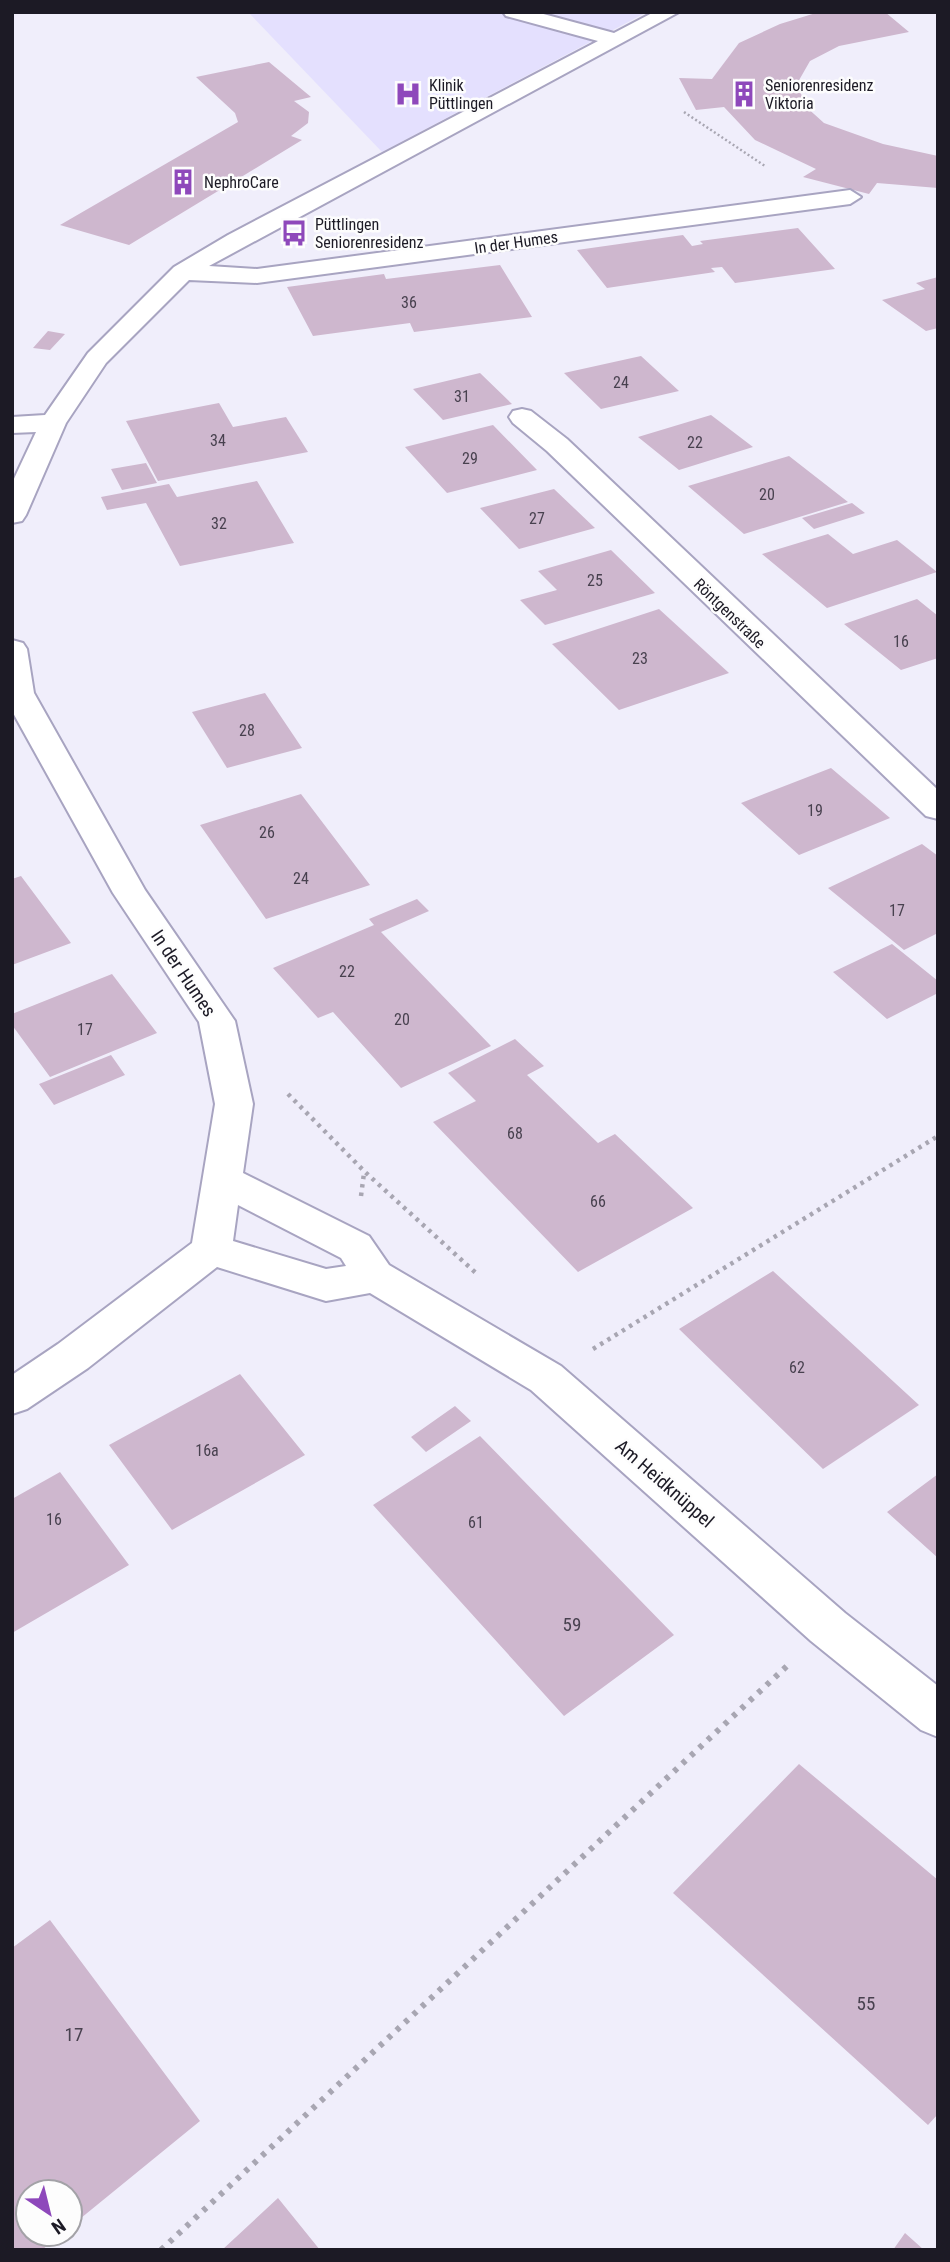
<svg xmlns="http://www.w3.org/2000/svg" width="950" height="2262" font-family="'Roboto Condensed',sans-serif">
	<rect width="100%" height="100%" fill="#f0eefb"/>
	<path fill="#e4e0fe" d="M248 12H647L382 152Z"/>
	<path fill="#ceb7ce" d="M819 12H885L909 32 839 46 810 61 798 82 804 105 824 123 883 144 938 156V188L877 183 869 194 803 177 816 169 755 140 724 107 696 110 679 78 712 79 739 43 780 24Z
		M269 62 311 97 294 101 309 112 308 123 291 136 302 140 129 245 60 225 238 122 235 113 196 77Z
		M798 228 835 269 735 283 722 267 711 268 715 272 607 288 577 250 683 235 692 246 703 244 700 241Z
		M500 265 532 317 414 332 410 323 313 336 287 287 384 274 386 279Z
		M938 277V328L926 331 882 300 925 289 916 283Z
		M48 331 65 334 50 350 33 348Z
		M641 356 679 391 601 409 564 373Z
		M480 373 512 404 443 420 413 389Z
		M219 403 233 427 286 417 308 452 158 481 126 421Z
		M711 415 753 447 679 470 638 437Z
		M493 425 537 470 447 493 405 447Z
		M789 456 848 502 744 534 688 486Z
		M146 463 157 483 122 490 111 469Z
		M257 481 294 543 180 566 146 503 107 510 101 497 169 484 177 497Z
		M554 489 595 528 519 549 480 508Z
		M852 503 865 513 814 529 802 518Z
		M828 534 853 554 897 540 937 572 827 608 762 554Z
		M611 550 655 593 545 625 520 600 557 590 538 571Z
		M917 599 938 616V658L901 670 844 624Z
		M659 609 729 673 619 710 552 644Z
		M265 693 302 748 227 768 192 712Z
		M831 768 890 818 799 855 741 803Z
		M301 794 370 885 266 919 200 825Z
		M922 844 938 856V933L904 950 828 888Z
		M21 876 71 943 12 965V879Z
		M417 899 429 911 381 932 491 1046 401 1088 333 1012 318 1018 273 968 374 925 369 919Z
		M892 944 938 981V993L887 1019 833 972Z
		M112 974 157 1033 50 1077 12 1025V1014Z
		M515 1039 544 1066 527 1075 598 1143 615 1134 693 1208 578 1272 433 1122 476 1101 448 1073Z
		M111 1055 125 1075 54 1105 39 1084Z
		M773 1271 919 1405 823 1469 679 1329Z
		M240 1374 305 1455 172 1530 109 1445Z
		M455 1406 471 1421 426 1452 411 1437Z
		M480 1436 674 1635 564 1716 373 1505Z
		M60 1472 129 1565 12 1633V1499Z
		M938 1474V1558L887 1512Z
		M799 1764 938 1880V2114L928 2125 673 1893Z
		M50 1920 200 2121 70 2227V2192H28V2234H61L42 2250H12V1948Z
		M278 2198 320 2250H222Z
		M905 2233 924 2250H893Z"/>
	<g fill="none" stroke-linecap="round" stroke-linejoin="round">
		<g stroke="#a8a4c1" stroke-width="4">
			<path id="minor" d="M503 12H536L614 33 654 12H679L209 266 257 269 850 190 861 197 850 204 257 283 189 280 106 363 66 423 26 515 22 521 12 523V483L36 432 12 433V417L45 415 88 353 174 267 228 235 598 41 506 16Z
				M522 409 531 411 567 439 938 790V819L926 816 547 451 513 423 509 417 513 411Z
				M12 640 23 643 27 649 34 693 145 890 235 1021 253 1104 243 1173 369 1236 389 1265 561 1366 845 1613 938 1686V1737L921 1730 811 1641 531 1390 370 1293 326 1301 217 1267 88 1368 27 1409 12 1414V1375L58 1344 192 1243 215 1104 199 1022 113 893 12 711ZM238 1205 341 1258 346 1266 326 1269 233 1241Z"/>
		</g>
		<path stroke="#a8a6b2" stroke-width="2.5" stroke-dasharray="2 2.5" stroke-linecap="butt" d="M684 112 765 166"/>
		<path stroke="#a8a6b2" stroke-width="4.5" stroke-dasharray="3.5 5" stroke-linecap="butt" d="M288 1094 365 1172 477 1274
			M361 1196 364 1173
			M593 1349 938 1136"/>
		<path stroke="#a8a6b2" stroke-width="6" stroke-dasharray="4.5 7" stroke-linecap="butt" d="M161 2250 787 1666"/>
		<use href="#minor" fill="#fff" fill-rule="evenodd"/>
	</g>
	<defs>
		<g id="hospital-bare" transform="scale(2.1)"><path d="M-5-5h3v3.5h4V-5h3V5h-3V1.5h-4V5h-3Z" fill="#8e48bb" stroke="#fdfdfd" stroke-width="2.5" paint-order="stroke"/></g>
		<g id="building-bare" transform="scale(2.1)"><path d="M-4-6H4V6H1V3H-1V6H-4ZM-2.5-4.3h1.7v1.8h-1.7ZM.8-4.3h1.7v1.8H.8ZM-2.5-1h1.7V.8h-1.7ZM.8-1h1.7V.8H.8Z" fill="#8e48bb" stroke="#fdfdfd" stroke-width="2.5" paint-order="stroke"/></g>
		<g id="bus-bare" transform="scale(2.1)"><path d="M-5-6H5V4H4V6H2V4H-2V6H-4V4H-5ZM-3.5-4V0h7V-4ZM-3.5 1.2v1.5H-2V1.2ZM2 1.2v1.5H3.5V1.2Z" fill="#8e48bb" stroke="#fdfdfd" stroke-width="2.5" paint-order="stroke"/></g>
	</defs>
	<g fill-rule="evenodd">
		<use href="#hospital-bare" x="408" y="94"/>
		<use href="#building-bare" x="744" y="94"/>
		<use href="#building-bare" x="183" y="182"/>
		<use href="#bus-bare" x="294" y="233"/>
	</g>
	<g text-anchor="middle" stroke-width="5" stroke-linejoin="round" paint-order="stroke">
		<g font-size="16" fill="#1c1a25" stroke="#fdfdfd" text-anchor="start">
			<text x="429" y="91">Klinik<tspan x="429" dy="18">Püttlingen</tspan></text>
			<text x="765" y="91">Seniorenresidenz<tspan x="765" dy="18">Viktoria</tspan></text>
			<text x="204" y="188">NephroCare</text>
			<text x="315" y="230">Püttlingen<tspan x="315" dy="18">Seniorenresidenz</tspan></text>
		</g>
		<g font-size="16" fill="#1c1a25" stroke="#fdfdfd">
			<text transform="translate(516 242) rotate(-8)" y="6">In der Humes</text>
			<text transform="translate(730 613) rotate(44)" y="6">Röntgenstraße</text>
		</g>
		<g font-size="16" fill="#48414f">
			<text x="409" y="308">36</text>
			<text x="621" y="388">24</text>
			<text x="462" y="402">31</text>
			<text x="218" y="446">34</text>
			<text x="695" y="448">22</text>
			<text x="470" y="464">29</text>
			<text x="767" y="500">20</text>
			<text x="537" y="524">27</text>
			<text x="219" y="529">32</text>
			<text x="595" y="586">25</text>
			<text x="901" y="647">16</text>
			<text x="640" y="664">23</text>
			<text x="247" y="736">28</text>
			<text x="815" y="816">19</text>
			<text x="267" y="838">26</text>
			<text x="301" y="884">24</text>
			<text x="897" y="916">17</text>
			<text x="347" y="977">22</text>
			<text x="402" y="1025">20</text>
			<text x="85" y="1035">17</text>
			<text x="515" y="1139">68</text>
			<text x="598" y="1207">66</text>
			<text x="797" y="1373">62</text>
			<text x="207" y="1456">16a</text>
			<text x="54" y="1525">16</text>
			<text x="476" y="1528">61</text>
		</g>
		<g font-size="19" fill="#1c1a25" stroke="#fdfdfd">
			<text transform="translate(184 973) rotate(56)" y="7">In der Humes</text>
			<text transform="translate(665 1483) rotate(41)" y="7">Am Heidknüppel</text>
		</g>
		<g font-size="19" fill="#48414f">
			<text x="572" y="1631">59</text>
			<text x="866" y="2010">55</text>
			<text x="74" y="2041">17</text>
		</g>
	</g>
	<rect width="950" height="2262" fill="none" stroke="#1c1a25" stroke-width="28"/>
	<g transform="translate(49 2213) rotate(145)"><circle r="33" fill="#fdfdfd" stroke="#a3a2a7" stroke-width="2"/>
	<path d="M0-5L12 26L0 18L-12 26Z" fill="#8e48bb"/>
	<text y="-10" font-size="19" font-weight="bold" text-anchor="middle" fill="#1c1a25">N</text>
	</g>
</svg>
